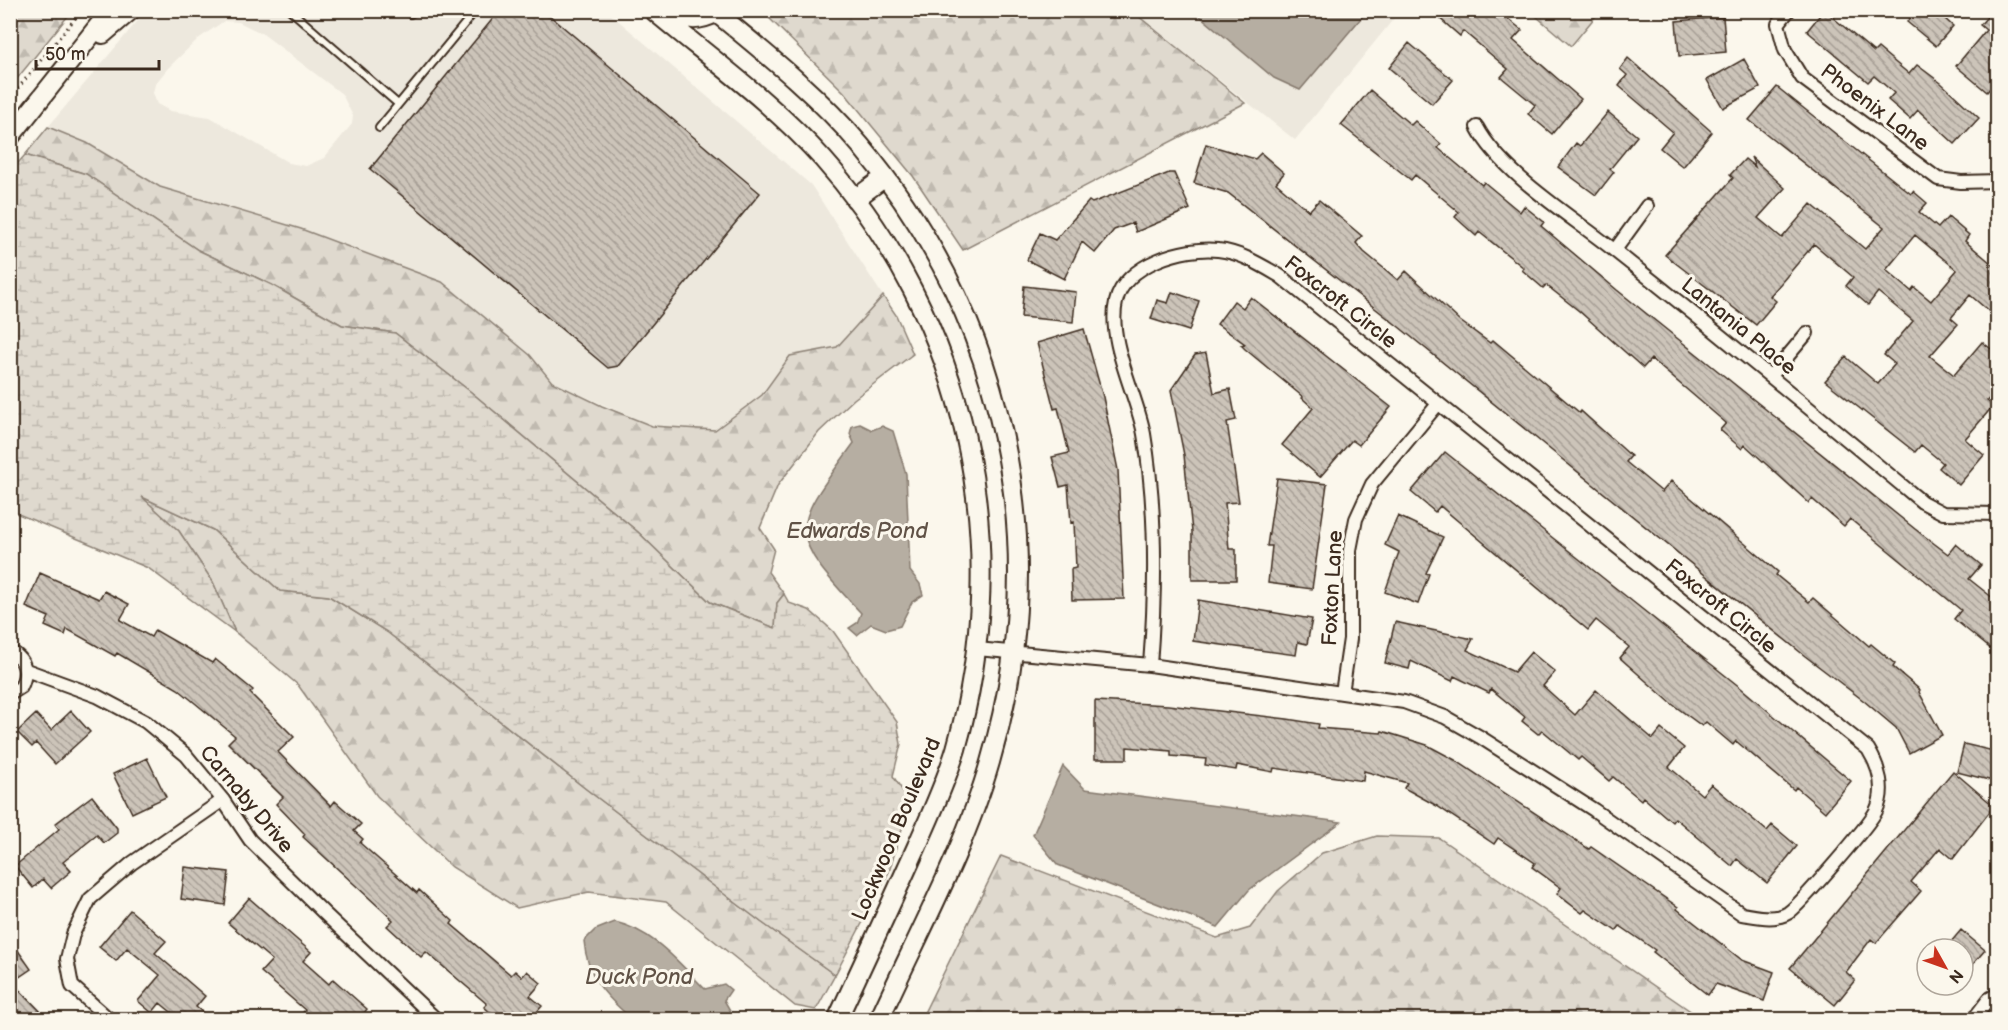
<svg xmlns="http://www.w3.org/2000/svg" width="2008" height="1030" font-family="'Balsamiq Sans',sans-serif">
	<defs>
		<pattern id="forest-firs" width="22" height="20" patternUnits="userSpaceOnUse" patternTransform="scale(1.5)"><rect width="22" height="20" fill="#dfd9ce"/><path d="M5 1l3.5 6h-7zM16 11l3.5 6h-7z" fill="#c0bab0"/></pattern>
		<pattern id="wetland-marsh" width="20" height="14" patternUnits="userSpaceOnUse" patternTransform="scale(1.5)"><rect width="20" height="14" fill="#dfd9ce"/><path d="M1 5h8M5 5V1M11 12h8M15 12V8" fill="none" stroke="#c0bab0"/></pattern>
		<pattern id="building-back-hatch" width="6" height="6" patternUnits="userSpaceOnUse" patternTransform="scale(1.5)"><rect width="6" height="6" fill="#ccc4b9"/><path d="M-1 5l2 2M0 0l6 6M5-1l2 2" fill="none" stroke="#a79f96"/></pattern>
	</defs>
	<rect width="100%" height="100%" fill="#fbf7ec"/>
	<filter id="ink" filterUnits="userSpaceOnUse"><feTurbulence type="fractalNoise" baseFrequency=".0167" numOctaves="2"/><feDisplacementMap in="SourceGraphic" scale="12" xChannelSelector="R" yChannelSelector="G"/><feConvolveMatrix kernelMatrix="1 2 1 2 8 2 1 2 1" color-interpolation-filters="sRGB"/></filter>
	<g filter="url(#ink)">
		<path fill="#ede8dd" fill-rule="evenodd" d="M146 11H607L811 185 883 296 837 347 790 356 762 395 714 430 652 426 552 382 530 355 220 205 160 187 87 143 48 127ZM224 21 239 22 263 34 342 94 353 116 352 124 324 158 306 166 289 163 210 117 170 111 157 104 153 93 155 84 168 68 198 39Z
			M1132 11H1194L1274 78 1300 90 1367 11H1400L1295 140Z"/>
		<path fill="url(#forest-firs)" stroke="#8d8276" stroke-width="1.5" d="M11 10 72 11 11 86 10 11Z
			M762 11H1132L1245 103 963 250 913 176 844 92Z
			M1530 11H1600L1571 46Z
			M48 127 87 143 160 187 301 229 442 282 530 355 552 382 602 406 652 426 715 430 762 395 790 356 837 347 883 296 896 315 913 354 854 399 819 432 778 485 760 528 774 549 768 572 784 594 777 603 775 628 710 602 638 532 471 392 395 333 342 325 272 285 198 250 86 174 25 155Z
			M140 496 213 530 280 591 329 596 387 632 586 789 761 922 835 975 816 1010 795 1006 666 902 589 892 517 908 452 867 377 796 298 685 235 632 213 582 179 531Z
			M1377 836 1439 838 1702 1019H921L1001 856 1217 938 1250 928 1278 891 1322 853Z"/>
		<path fill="url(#wetland-marsh)" stroke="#8d8276" stroke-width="1.5" d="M25 155 86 174 198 250 272 285 342 325 395 333 471 392 638 532 710 602 775 628 777 603 784 594 789 603 809 610 833 631 897 722 901 744 893 776 910 802 889 872 835 975 761 922 586 789 387 632 329 596 280 591 213 530 142 497 179 531 213 582 235 632 148 568 11 511 10 172Z"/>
		<path fill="#b6aea2" stroke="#85796d" stroke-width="1.5" d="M1194 11H1367L1300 90 1274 78Z
			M860 424 872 430 882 426 893 431 906 474 910 571 920 584 923 595 912 602 900 626 886 630 871 624 857 635 849 628 857 623 861 613C785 532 790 530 854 443L850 434 852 426Z
			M1063 766 1085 789 1341 822 1249 890 1218 927 1058 865 1033 835Z
			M615 922C654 931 678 962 705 989L724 984 731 990 724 1000 735 1019H632C605 996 587 977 584 941L595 930Z"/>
		<path fill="url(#building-back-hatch)" stroke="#3b2a1e" stroke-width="1.5" fill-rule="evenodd" d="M500 10H543L760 193 618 366 608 368 370 169Z
			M1430 10H1497L1522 30 1513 40 1581 99 1552 134 1528 114 1535 105 1501 77 1508 69 1463 31 1460 36Z
			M1824 10 1874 52 1878 48 1909 74 1917 65 1941 83 1979 118 1955 144 1918 110 1910 119 1888 100 1894 93 1874 76 1868 82 1807 31Z
			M1916 10H1935L1953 26 1936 46 1907 22Z
			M1993 10H1998V79L1987 92 1956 66 1986 30 1980 25Z
			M1723 17 1726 52 1679 56 1676 21Z
			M1409 43 1453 80 1432 104 1389 68Z
			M1628 58 1712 132 1683 167 1660 148 1673 132 1619 86 1627 75 1620 69Z
			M1744 59 1760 88 1723 108 1707 80Z
			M1777 87 1911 194 1913 191 1927 203 1919 212 1938 228 1948 217 1969 235 1965 241 1998 269V319L1970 295 1951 318 1958 324 1930 356 1954 375 1982 342 1998 354V388L1987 401 1993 406 1965 439 1984 455 1959 485 1939 468 1943 463 1921 445 1915 452 1825 381 1846 357 1878 384 1895 364 1884 355 1913 321 1878 292 1868 305 1846 286 1853 277 1814 244 1770 296 1776 301 1756 325 1665 255 1733 178 1730 175 1745 159 1755 167 1751 157 1785 188 1758 218 1782 238 1811 204 1865 249 1884 227 1749 120ZM1915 235 1957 270 1931 301 1914 287 1911 291 1886 270Z
			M1370 90 1411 125 1415 121 1441 144 1438 148 1482 185 1484 182 1520 212 1524 206 1544 222 1541 226 1617 290 1915 529 1948 554 1956 544 1981 565 1969 579 1998 602V655L1954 619 1961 610 1850 519 1844 526 1812 499 1809 503 1745 445 1742 449 1720 430 1726 423 1651 359 1643 368 1579 311 1546 285 1543 288 1522 270 1524 268 1479 232 1476 236 1455 217 1459 212 1415 175 1411 180 1341 125Z
			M1608 112 1637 136 1610 169 1614 172 1596 195 1558 167 1576 143 1580 146Z
			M1206 144 1255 159 1261 153 1284 173 1276 183 1309 211 1319 200 1362 236 1356 243 1364 252 1398 280 1406 271 1460 321 1490 343 1493 340 1580 413 1581 411 1631 456 1626 462 1662 492 1671 481 1750 548 1778 572 1776 575 1809 602 1813 598 1869 646 1871 644 1895 664 1893 667 1920 690 1919 692 1942 735 1909 753 1896 728 1864 701 1805 656 1399 327 1228 193 1194 183Z
			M1169 173H1174L1190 209 1136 232 1133 223 1114 230 1095 253 1082 242 1064 279 1027 260 1040 233 1055 240 1089 201 1092 203Z
			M1024 286 1076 292 1073 322 1021 317Z
			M1172 292 1199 301 1189 331 1151 319 1157 300 1168 303Z
			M1251 297 1391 407 1359 445 1352 440 1320 477 1282 445 1313 408 1302 398 1303 397 1245 349 1241 345 1245 344 1217 324 1234 301 1243 308Z
			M1084 329 1103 397 1118 470 1124 599 1072 600 1071 569 1076 568 1074 522 1071 523 1068 485 1060 487 1052 457 1069 453 1058 408 1054 409 1037 343Z
			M1206 353 1214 393 1230 389 1236 420 1227 422 1239 502 1225 503 1229 549H1236V580H1192V532L1184 455 1171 390 1195 355Z
			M1445 452 1741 688 1851 781 1825 812 1796 787 1794 790 1736 741 1733 745 1706 722 1702 726 1672 704 1620 658 1629 647 1596 620 1588 630 1440 506 1435 512 1411 492Z
			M1277 478 1327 484 1312 589 1268 583 1272 546H1267Z
			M1398 516 1443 537 1426 573 1429 574 1418 604 1385 592 1399 552 1385 545Z
			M40 573 99 599 104 591 129 604 120 620 151 637 155 630 212 663 215 659 253 690 250 693 294 737 278 752 331 806 335 801 361 824 354 831 363 839 360 843 417 893 419 890 453 921 451 924 511 975 515 971 522 977 527 971 541 983 530 996 542 1006 530 1020H499L484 1007 487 1004 426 952 421 957 387 926 393 920 303 837 305 834 276 804 283 797 228 743 235 736 178 689 117 653 115 656 67 629 65 635 45 626 49 617 26 607Z
			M1198 600 1312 619 1307 644 1298 642 1296 655 1193 641Z
			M1395 622 1473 639 1467 650 1514 672 1531 652 1555 672 1543 686 1575 715 1596 690 1653 739 1661 729 1684 748 1669 767 1702 795 1711 784 1767 831 1772 825 1797 846 1767 883 1737 859 1732 866 1675 818 1672 822 1643 797 1641 800 1613 777 1609 781 1581 757 1578 760 1542 730 1538 734 1522 721 1525 717 1491 689 1489 693 1454 676 1452 681 1411 661 1409 669 1385 663Z
			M1095 701 1168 705 1287 719 1319 724 1318 728 1381 733 1382 731 1427 745 1455 760 1589 849 1591 847 1678 907 1677 909 1742 960 1774 972 1764 1001 1716 984 1708 995 1653 952 1655 950 1620 926 1616 931 1585 910 1582 913 1557 894 1561 888 1532 867 1535 863 1498 838 1494 844 1437 806 1404 788 1407 783 1364 771 1363 781 1274 768 1273 772 1237 765 1236 770 1205 765 1206 759 1171 756V751L1127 747V759H1095Z
			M71 711 90 732 55 764 36 743 32 747 17 732 36 714 51 730Z
			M1964 744 1998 752 1993 781 1957 772Z
			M147 758 166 797 132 813 113 774Z
			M1953 771 1994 806 1953 859 1940 848 1911 882 1921 891 1876 943 1871 939 1846 972 1855 980 1835 1005 1790 968Z
			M92 796 117 828V833L104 843 97 835 63 862 71 871 51 888 43 879 33 888 15 866 59 829 55 824Z
			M185 867 229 872 225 905 181 899Z
			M249 898 311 952 303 961 329 984 333 979 367 1009 359 1020H297L305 1010 261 972 272 960 228 923Z
			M130 910 166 941 155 953 205 996 196 1007 212 1020H181L160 1003 152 1013 138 1001 160 975 127 948 116 961 99 947Z
			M1961 930 1985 950 1963 976V949H1945Z
			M10 939 31 969 12 982 49 1020H10Z"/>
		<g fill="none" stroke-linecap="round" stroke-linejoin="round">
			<g stroke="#3b2a1e" stroke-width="10">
				<path id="lane" d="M290 10 398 104
					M405 10 410 14 418 10
					M379 128 476 10"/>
			</g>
			<g stroke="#3b2a1e" stroke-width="16">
				<path id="street" d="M1789 10 1778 24 1785 50 1802 78 1938 179 1961 182 1998 181
					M1477 127C1502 174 1573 217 1615 251 1719 333 1820 417 1922 502L1943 513 1998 514
					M1615 250 1647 206
					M1771 376 1807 333
					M977 649 1150 665 1404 702 1445 717 1480 737 1594 810 1742 914C1756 916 1775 921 1788 913 1800 905 1869 825 1876 811 1886 790 1879 767 1868 749L1280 276C1261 265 1240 252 1218 250 1185 246 1124 264 1116 302 1107 341 1137 395 1144 434 1157 510 1156 588 1150 665
					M10 651C26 659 28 672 21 687L10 694
					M26 670 97 696 146 722 186 755 223 800 250 840 324 913 437 1020
					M1342 693 1350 639V550L1356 519 1372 484 1438 404
					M110 1020 72 986 67 959 73 934 90 899 132 863 223 800
					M1973 1020 1989 999 1998 994"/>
			</g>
			<g stroke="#3b2a1e" stroke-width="22">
				<path id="secondary" d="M653 10C710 58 773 103 823 159 967 321 1015 541 956 749 946 782 931 814 917 846 891 904 864 962 837 1020
					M672 10C685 22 700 21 715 13
					M713 10C764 52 818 95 860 145 1006 319 1054 545 990 762 965 849 916 938 879 1020
					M103 34 131 10
					M10 137 111 10
					M855 199 885 177"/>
			</g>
			<path stroke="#3b2a1e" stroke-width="3" stroke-dasharray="1.5 4.5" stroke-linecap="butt" d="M10 98 82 10"/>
			<use href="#lane" stroke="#fbf7ec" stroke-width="6"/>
			<use href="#street" stroke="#fbf7ec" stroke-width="12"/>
			<use href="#secondary" stroke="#fbf7ec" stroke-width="18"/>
		</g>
	</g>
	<g text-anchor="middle" stroke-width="6" stroke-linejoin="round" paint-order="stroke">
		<g font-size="21" fill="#3b2a1e" stroke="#fbf7ec">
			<text transform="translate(1875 107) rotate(37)" y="7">Phoenix Lane</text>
			<text transform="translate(1341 302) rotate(38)" y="7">Foxcroft Circle</text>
			<text transform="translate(1739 326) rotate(39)" y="7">Lantania Place</text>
			<text transform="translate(1332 588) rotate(-87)" y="7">Foxton Lane</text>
			<text transform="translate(1721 606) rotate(39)" y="7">Foxcroft Circle</text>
			<text transform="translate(247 799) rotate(50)" y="7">Carnaby Drive</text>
			<text transform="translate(896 829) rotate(-67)" y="7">Lockwood Boulevard</text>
		</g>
		<g font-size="22" font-style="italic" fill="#605246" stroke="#fbf7ec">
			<text x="857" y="538">Edwards Pond</text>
			<text x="639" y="984">Duck Pond</text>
		</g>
	</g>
	<rect width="2008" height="1030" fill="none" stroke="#fbf7ec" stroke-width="36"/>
	<rect x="18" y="18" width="1972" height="994" fill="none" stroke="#3b2a1e" stroke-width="2" filter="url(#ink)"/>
	<g transform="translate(1945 967) rotate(130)"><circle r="28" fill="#fbf7ec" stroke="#aea59a" stroke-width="1.5"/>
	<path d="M0-4.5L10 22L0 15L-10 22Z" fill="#c8321e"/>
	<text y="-9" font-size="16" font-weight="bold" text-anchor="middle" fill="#3b2a1e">N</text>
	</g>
	<path d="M36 60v9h123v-9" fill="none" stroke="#3b2a1e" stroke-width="3"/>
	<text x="45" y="60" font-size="18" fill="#3b2a1e" stroke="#fbf7ec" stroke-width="4.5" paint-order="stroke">50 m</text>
</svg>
